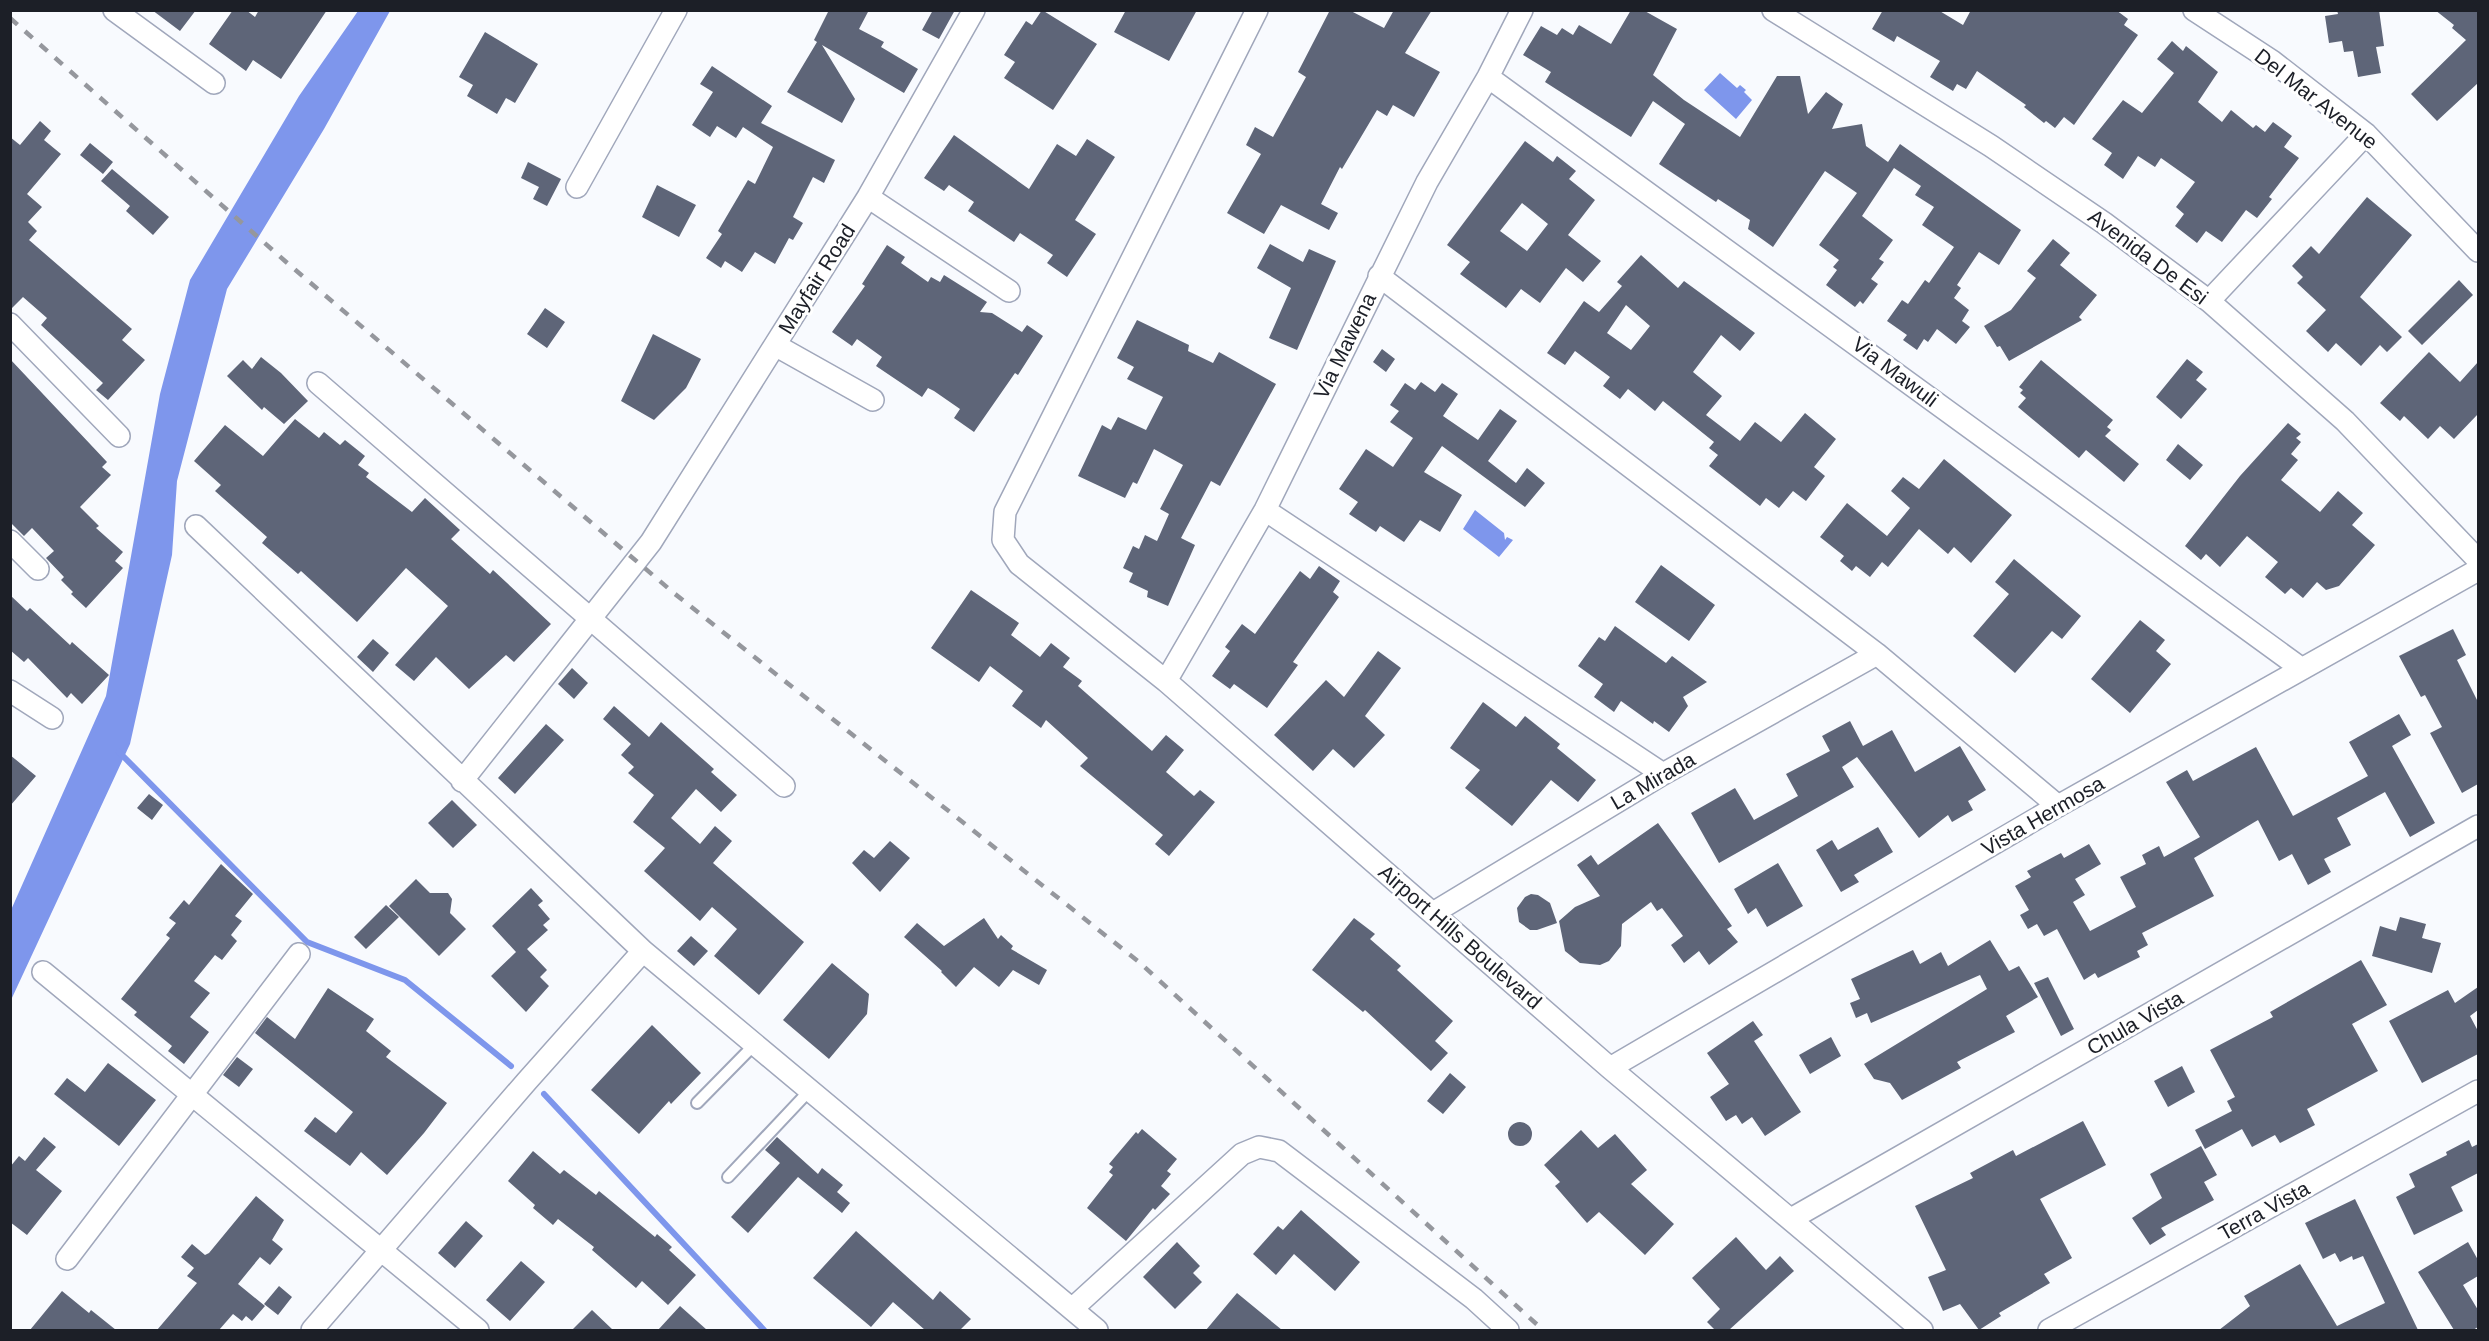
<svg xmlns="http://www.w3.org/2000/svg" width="2489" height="1341" font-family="Helvetica,sans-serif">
	<rect width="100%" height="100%" fill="#f8fafe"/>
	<path fill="#7e96ec" d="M358 11H390L324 129 227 289 177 481 172 555 130 744 11 1000V910L106 696 160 394 190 280 299 96Z
		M1720 73 1737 88 1740 85 1746 90 1744 92 1752 100 1736 119 1704 90Z
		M1475 510 1504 533 1505 540 1507 537 1513 540 1499 557 1463 529Z"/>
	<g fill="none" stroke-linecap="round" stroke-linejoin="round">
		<path stroke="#7e96ec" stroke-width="6" d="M119 752 307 942 405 980 511 1066
			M544 1094 764 1330"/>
	</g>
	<path fill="#5e6578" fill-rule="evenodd" d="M152 10H196L180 31Z
		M233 10H246L255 17 259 10H327L281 79 253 60 246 71 209 44Z
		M829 10H869L859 29 884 42 881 47 918 69 904 93 822 45 855 99 842 123 787 92 817 42 814 40Z
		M933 10H955L939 39 922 30Z
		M1042 10 1097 44 1053 110 1004 78 1015 62 1004 55 1026 21 1032 25Z
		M1126 10H1197L1169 61 1114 32Z
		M1330 10H1349L1384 28 1394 10H1432L1405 53 1440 72 1414 117 1393 105 1387 116 1377 110 1342 169 1340 167 1321 204 1338 213 1329 230 1281 205 1264 234 1227 213 1261 154 1246 145 1255 127 1273 137 1306 77 1298 72Z
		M1631 10H1643L1677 29 1653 75 1684 100 1740 137 1777 76H1800L1808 114 1826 92 1843 104 1832 129 1862 124 1866 146 1888 162 1900 144 2021 230 1999 265 1979 252 1957 285 1961 288 1954 298 1969 310 1962 321 1970 327 1956 344 1937 329 1928 342 1924 339 1917 350 1903 340 1907 335 1887 321 1902 300 1908 304 1925 280 1929 283 1954 247 1922 225 1934 207 1915 195 1921 186 1894 168 1862 216 1893 240 1879 259 1884 262 1871 279 1878 284 1863 304 1860 301 1855 307 1826 285 1837 270 1833 267 1839 260 1819 245 1857 193 1825 171 1773 247 1748 229 1750 220 1718 199 1716 202 1659 164 1685 124 1653 101 1631 137 1545 82 1551 72 1523 55 1541 26 1557 35 1562 28 1573 35 1579 25 1611 44Z
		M1883 10H1938L1963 25 1971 10H2116L2128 19 2124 25 2138 35 2074 125 2064 117 2055 128 2046 121 2044 123 2024 107 2026 105 1977 71 1966 89 1957 84 1953 91 1930 77 1940 61 1897 36 1894 42 1872 29Z
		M2337 10H2379L2384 46 2376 47 2381 73 2358 77 2353 51 2344 52 2342 41 2329 43 2325 16 2338 14Z
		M2435 10H2478V83L2437 121 2411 94 2466 40 2452 28 2454 25Z
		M485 32 538 64 515 103 506 98 497 114 467 96 473 85 459 77Z
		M2172 41 2183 51 2186 46 2218 72 2198 102 2222 122 2231 110 2253 128 2256 125 2265 132 2273 122 2292 136 2284 147 2299 158 2269 197 2272 199 2257 218 2246 210 2222 242 2206 231 2197 243 2175 226 2184 214 2176 207 2195 182 2161 158 2155 167 2138 156 2123 179 2104 165 2112 153 2092 139 2123 100 2142 113 2174 73 2157 59Z
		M712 66 772 106 761 123 835 160 824 183 813 177 793 217 803 223 793 240 789 238 775 264 755 252 742 272 725 261 721 268 706 258 722 234 718 231 748 180 755 184 773 147 743 127 736 138 717 126 710 137 692 125 713 92 700 84Z
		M40 121 51 131 44 140 61 154 27 194 42 207 28 222 37 231 29 240 132 329 122 340 145 360 108 400 96 390 103 383 41 325 47 318 23 297 10 310V137L20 145Z
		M954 135 1029 189 1057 144 1076 156 1087 139 1115 157 1075 220 1096 234 1067 277 1047 263 1053 255 1020 233 1014 242 968 211 974 202 949 185 944 191 924 178Z
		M1525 141 1553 162 1557 156 1576 171 1569 179 1595 200 1568 235 1601 261 1583 282 1566 268 1540 303 1521 289 1506 308 1460 274 1470 262 1447 245ZM1522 203 1548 224 1527 251 1500 231Z
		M90 143 113 162 103 174 80 155Z
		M528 162 561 179 547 206 533 199 539 187 521 178Z
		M112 169 169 217 153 235 126 211 130 206 101 181Z
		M657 185 696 205 679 237 642 217Z
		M2367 197 2412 235 2360 297 2402 337 2387 352 2380 345 2361 366 2336 343 2328 352 2306 331 2326 310 2297 283 2303 277 2292 266 2311 246 2319 254Z
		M2053 239 2070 253 2060 265 2097 295 2079 317 2082 320 2009 361 2000 346 1997 347 1984 326 2011 310 2036 278 2027 271Z
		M1270 244 1303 262 1309 249 1336 261 1297 350 1269 338 1291 288 1257 268Z
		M887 245 905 257 901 263 928 282 931 277 940 282 944 275 987 302 980 312 992 313 1022 332 1027 325 1043 336 1018 375 1015 373 974 432 954 418 960 409 934 391 928 388 922 397 876 366 882 357 857 339 852 346 832 332 865 286 862 284Z
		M1641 255 1678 288 1684 281 1755 333 1740 351 1721 335 1693 372 1722 396 1706 415 1740 441 1755 422 1781 442 1805 413 1836 439 1814 467 1825 476 1806 501 1793 491 1779 508 1766 498 1760 506 1709 466 1718 455 1709 448 1714 442 1663 401 1655 411 1628 389 1620 399 1603 386 1610 377 1575 351 1565 365 1547 353 1584 301 1599 312 1622 286 1617 282ZM1626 305 1650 326 1631 350 1607 333Z
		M2459 280 2473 295 2422 345 2408 331Z
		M545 308 565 322 547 348 527 334Z
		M1137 320 1189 345 1188 351 1213 363 1219 352 1276 384 1220 486 1211 481 1181 538 1195 545 1168 606 1147 597 1148 591 1129 582 1133 573 1123 568 1133 546 1139 549 1145 535 1157 541 1169 514 1160 509 1183 465 1154 449 1137 484 1133 482 1125 498 1078 476 1102 425 1111 430 1118 417 1146 430 1163 397 1127 379 1134 367 1117 358Z
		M653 334 701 359 686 388 654 420 621 401Z
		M1382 349 1395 359 1386 372 1373 362Z
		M2429 352 2460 382 2478 362V414L2454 439 2440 426 2428 439 2404 416 2400 421 2380 403Z
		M261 357 281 373 308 401 284 424 264 407 262 410 227 376 243 360 252 369Z
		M10 359 107 462 102 467 111 475 80 507 99 526 96 528 123 552 115 561 123 568 86 608 71 594 73 592 61 580 64 577 46 558 54 551 32 528 24 536 10 522Z
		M2187 359 2203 372 2196 380 2207 389 2181 419 2156 397Z
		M2041 360 2113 420 2107 427 2111 430 2105 436 2139 464 2124 482 2086 450 2079 458 2018 407 2026 398 2020 393 2023 390 2019 387Z
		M1421 382 1435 392 1442 383 1458 394 1443 416 1478 440 1500 409 1517 421 1488 461 1516 483 1527 468 1545 483 1525 507 1442 446 1424 472 1462 495 1440 532 1420 520 1404 542 1380 526 1376 532 1349 514 1358 502 1339 489 1366 449 1393 467 1413 438 1390 422 1399 411 1390 405 1405 383 1415 390Z
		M295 419 319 438 324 432 340 445 345 440 365 456 358 465 369 473 366 477 412 512 425 498 460 530 451 539 490 574 493 570 551 624 514 662 506 655 469 689 436 657 414 681 395 665 448 606 406 568 357 622 301 571 298 574 262 543 267 537 215 491 221 485 194 461 225 425 263 456Z
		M2288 423 2301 434 2296 438 2301 442 2291 454 2298 460 2281 480 2320 512 2338 491 2363 513 2352 525 2375 545 2339 586 2326 590 2317 582 2303 598 2291 588 2285 594 2265 577 2278 562 2247 536 2220 567 2206 554 2201 560 2185 546 2240 476Z
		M2178 444 2203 465 2190 480 2166 460Z
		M1944 459 2012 515 1971 563 1954 547 1948 554 1919 529 1888 567 1882 562 1870 577 1856 566 1852 571 1840 561 1844 556 1820 537 1847 503 1887 536 1910 508 1891 491 1903 477 1919 489Z
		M2014 559 2081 616 2062 639 2052 631 2015 673 1973 636 2009 594 1995 582Z
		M1661 565 1715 605 1689 641 1635 602Z
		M1319 566 1340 581 1333 592 1339 597 1293 662 1298 665 1267 708 1234 684 1230 689 1212 676 1230 651 1225 647 1242 624 1255 634 1300 571 1310 579Z
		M971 590 1019 623 1011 635 1040 657 1051 643 1070 658 1063 667 1082 681 1078 686 1152 751 1166 735 1184 750 1166 772 1194 796 1200 790 1215 802 1169 856 1155 844 1163 835 1080 766 1088 758 1046 720 1041 728 1012 706 1023 691 990 666 979 682 931 648Z
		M10 595 27 611 30 608 70 645 72 642 109 675 82 704 71 693 67 698 28 658 24 662 10 650Z
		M2140 620 2165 640 2156 651 2171 664 2130 713 2091 679Z
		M1615 626 1666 663 1672 656 1707 682 1683 697 1688 706 1669 732 1654 721 1653 724 1621 701 1614 712 1594 697 1603 684 1578 666 1599 637 1605 641Z
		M2453 629 2466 655 2457 660 2478 702V784L2462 793 2430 733 2442 727 2425 695 2421 697 2399 656Z
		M373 639 389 653 373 672 357 657Z
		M1378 651 1401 668 1365 716 1385 735 1354 768 1333 749 1313 771 1274 735 1326 680 1344 697Z
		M572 668 588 683 574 699 558 684Z
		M1483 702 1516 727 1525 716 1560 744 1557 748 1596 780 1578 802 1551 780 1512 826 1465 788 1480 770 1450 748Z
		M614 706 649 737 661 722 714 769 711 772 737 795 721 812 696 789 671 818 700 844 715 826 732 841 713 863 804 942 759 995 714 956 737 929 712 907 700 921 644 871 665 848 633 822 654 795 628 773 634 767 621 755 631 744 603 719Z
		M2399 714 2411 735 2392 746 2435 823 2410 837 2385 792 2337 818 2351 845 2324 859 2331 872 2308 885 2292 854 2279 861 2258 820 2194 858 2214 896 2142 933 2148 945 2137 951 2140 957 2098 978 2095 973 2084 980 2057 929 2044 936 2037 924 2028 929 2020 915 2029 910 2015 886 2031 877 2027 871 2061 853 2064 858 2089 844 2101 864 2075 879 2085 895 2073 902 2090 931 2136 907 2120 877 2146 864 2142 855 2159 846 2164 857 2200 837 2166 782 2187 770 2193 781 2256 747 2293 816 2368 776 2349 742Z
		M1850 721 1863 746 1892 730 1915 772 1960 746 1986 790 1968 801 1973 810 1952 822 1948 815 1919 838 1857 757 1842 767 1854 787 1719 863 1691 813 1735 788 1754 820 1798 796 1786 774 1830 751 1822 736Z
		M546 724 564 740 515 794 498 778Z
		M10 755 36 776 10 806Z
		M149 794 163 805 152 820 137 808Z
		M452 800 477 825 453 848 428 823Z
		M1658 823 1732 926 1727 929 1738 942 1709 965 1699 951 1684 963 1671 945 1683 936 1662 908 1657 911 1651 902 1622 924 1621 946 1609 961 1600 965 1580 963 1565 951 1559 921 1575 907 1600 896 1577 865 1591 855 1598 865Z
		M1878 827 1893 852 1854 875 1859 882 1841 892 1816 850 1832 840 1838 850Z
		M890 841 910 858 880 892 852 863 864 850 874 858Z
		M1778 863 1803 906 1767 927 1756 908 1748 914 1734 889Z
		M221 864 253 894 235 916 242 921 231 935 237 941 222 960 215 955 194 981 210 993 190 1017 209 1032 184 1064 168 1051 172 1046 134 1015 137 1012 121 999 170 938 166 935 176 923 169 918 184 900 189 905Z
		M416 879 430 893H448L452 899 450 913 466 929 439 956 389 906Z
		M531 888 543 901 538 905 550 919 543 925 548 930 527 949 547 970 540 977 549 986 526 1012 491 976 516 952 492 926Z
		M1531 894 1538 895 1550 903 1557 923 1537 930H1530L1519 922 1517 908 1525 897Z
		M386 905 399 917 366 949 354 937Z
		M2400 917 2426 924 2422 938 2441 943 2432 973 2372 956 2380 926 2396 931Z
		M984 918 998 939 1001 935 1013 946 1011 949 1047 970 1039 985 1013 970 999 987 974 967 956 987 941 972 942 971 904 937 917 923 944 946Z
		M1354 918 1375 934 1370 939 1401 966 1397 970 1453 1021 1435 1041 1448 1053 1431 1071 1365 1010 1363 1012 1312 970Z
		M691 936 708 951 694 966 677 951Z
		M1990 940 2009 971 2019 966 2038 997 2006 1016 2015 1032 1957 1062 1961 1068 1902 1100 1890 1083 1874 1079 1864 1064 1987 989 1980 975 1871 1023 1867 1013 1856 1018 1850 1003 1860 999 1851 979 1913 950 1920 964 1941 952 1948 966Z
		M2361 960 2387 1005 2352 1024 2378 1071 2307 1109 2315 1125 2280 1143 2275 1135 2252 1147 2242 1129 2205 1149 2195 1130 2232 1111 2227 1101 2235 1097 2210 1050 2273 1017 2270 1012Z
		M832 963 869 994 867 1014 829 1059 783 1020Z
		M2048 977 2074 1029 2061 1036 2034 983Z
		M2478 987V1010L2470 1016 2478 1031V1054L2422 1083 2389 1021 2448 990 2455 1003Z
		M328 988 374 1019 366 1031 391 1051 386 1057 447 1103 424 1133 387 1175 361 1152 350 1166 304 1131 315 1117 336 1133 353 1112 255 1033 267 1017 295 1039Z
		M1753 1021 1763 1035 1754 1041 1801 1112 1765 1136 1752 1117 1742 1124 1736 1115 1726 1121 1710 1097 1729 1084 1707 1053Z
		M652 1025 701 1073 671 1104 669 1101 639 1134 591 1090Z
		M1831 1037 1841 1056 1810 1074 1799 1055Z
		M237 1057 253 1069 239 1087 223 1075Z
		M108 1063 156 1100 119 1146 54 1094 67 1078 85 1092Z
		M2182 1066 2195 1092 2168 1107 2154 1081Z
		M1450 1073 1466 1087 1443 1114 1427 1101Z
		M2083 1121 2106 1165 2040 1199 2072 1258 2044 1274 2050 1283 1999 1313 2001 1316 1979 1330 1960 1304 1943 1311 1928 1277 1946 1270 1915 1206 1973 1178 1970 1173 2013 1150 2016 1156Z
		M1508 1134a12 12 0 1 1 24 0a12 12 0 1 1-24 0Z
		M1142 1129 1177 1159 1167 1171 1171 1174 1161 1186 1170 1194 1155 1210 1153 1208 1126 1241 1087 1208 1113 1175 1109 1172 1113 1167 1109 1164 1136 1132 1138 1134Z
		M1581 1130 1598 1148 1615 1134 1647 1170 1631 1184 1674 1224 1645 1255 1599 1212 1587 1223 1555 1186 1560 1182 1544 1165Z
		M44 1137 56 1147 36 1170 62 1191 27 1235 10 1222V1167L19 1156 25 1161Z
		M777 1137 818 1174 822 1168 843 1185 837 1192 850 1203 842 1213 798 1177 748 1233 731 1217 780 1163 765 1150Z
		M2469 1140 2472 1147 2478 1144V1173L2451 1187 2463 1211 2414 1235 2396 1197 2415 1187 2409 1174 2447 1155 2446 1152Z
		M2201 1146 2217 1175 2204 1182 2214 1200 2161 1228 2166 1235 2150 1245 2132 1218 2162 1198 2150 1174Z
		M533 1151 560 1174 564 1170 596 1195 599 1191 655 1237 657 1234 672 1247 669 1250 696 1275 668 1305 642 1281 636 1288 592 1250 594 1247 558 1219 553 1225 533 1208 535 1205 508 1181Z
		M256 1196 284 1220 272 1240 283 1249 270 1265 260 1257 238 1284 265 1306 252 1321 246 1316 242 1321 233 1314 219 1330H157L197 1283 187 1276 194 1268 181 1257 192 1244 205 1255 209 1253Z
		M2355 1199 2418 1330H2219L2250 1306 2244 1296 2300 1264 2337 1326 2385 1303 2363 1256 2353 1260 2352 1256 2340 1262 2335 1253 2323 1259 2305 1223Z
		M1301 1210 1360 1262 1335 1291 1294 1254 1276 1275 1253 1254 1278 1226 1283 1230Z
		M466 1221 483 1236 455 1268 438 1253Z
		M856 1231 933 1300 940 1291 971 1319 960 1330H925L893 1302 871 1327 813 1278Z
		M1736 1237 1766 1270 1780 1256 1794 1271 1729 1330H1715L1707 1322 1720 1309 1692 1278Z
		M1177 1242 1200 1266 1193 1273 1202 1282 1175 1309 1143 1277Z
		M2468 1242 2478 1260V1276L2463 1285 2478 1310V1327L2473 1330H2454L2418 1272Z
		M521 1261 545 1282 510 1321 486 1300Z
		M279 1286 292 1297 278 1315 264 1304Z
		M62 1291 89 1313 91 1310 116 1330H30Z
		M1237 1293 1282 1330H1206Z
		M680 1306 707 1330H658Z
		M592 1310 613 1330H572Z"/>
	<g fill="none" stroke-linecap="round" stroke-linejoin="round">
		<g stroke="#a0a7bb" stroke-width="14">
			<path id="lane" d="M697 1103 755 1044
				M728 1177 810 1090"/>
		</g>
		<g stroke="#a0a7bb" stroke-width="24">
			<path id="street" d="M114 10 214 83
				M1257 10 1005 512 1003 540 1019 564 1166 681 1610 1068 1922 1330
				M1773 10 1991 146 2104 223 2209 301 2345 421 2478 560
				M2194 10 2272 61 2366 134 2478 251
				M1488 77 2302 669
				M577 187 676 10
				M868 197 1009 291
				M1379 276 1877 654 2058 806
				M2209 301 2366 134
				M10 324 119 436
				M775 345 873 400
				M318 383 784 786
				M1265 510 1663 774
				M196 526 643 951 1097 1330
				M10 541 38 569
				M1166 681 1265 510 1427 182 1488 77 1522 10
				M10 691 52 718
				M462 781 651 542 868 197 974 10
				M1433 913 1663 774 1877 654
				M43 972 478 1330
				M1610 1068 2058 806 2478 570
				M1791 1219 2478 826
				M67 1259 299 954
				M1072 1309 1242 1154 1259 1147 1279 1151 1474 1299 1508 1330
				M312 1330 527 1081 643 951
				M2049 1330 2478 1091"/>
		</g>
		<use href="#lane" stroke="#fff" stroke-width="10"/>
		<use href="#street" stroke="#fff" stroke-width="21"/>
		<path stroke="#95979d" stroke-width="4.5" stroke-dasharray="10 10" stroke-linecap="butt" d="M10 18 285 261 675 594 1139 962 1543 1330"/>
	</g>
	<g text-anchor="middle" stroke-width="6" stroke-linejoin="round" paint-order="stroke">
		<g font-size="21" fill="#1c1f27" stroke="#fff">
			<text transform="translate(2316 99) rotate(38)" y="7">Del Mar Avenue</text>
			<text transform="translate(2148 257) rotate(37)" y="7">Avenida De Esi</text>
			<text transform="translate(817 279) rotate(-58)" y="7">Mayfair Road</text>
			<text transform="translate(1345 346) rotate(-64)" y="7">Via Mawena</text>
			<text transform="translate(1895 372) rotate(37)" y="7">Via Mawuli</text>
			<text transform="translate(1653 781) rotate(-30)" y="7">La Mirada</text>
			<text transform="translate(2043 816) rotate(-30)" y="7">Vista Hermosa</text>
			<text transform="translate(1460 937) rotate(41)" y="7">Airport Hills Boulevard</text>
			<text transform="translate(2135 1023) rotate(-30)" y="7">Chula Vista</text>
			<text transform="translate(2264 1211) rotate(-29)" y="7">Terra Vista</text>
		</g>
	</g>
	<rect width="2489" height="1341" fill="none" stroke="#1c1f27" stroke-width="24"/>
</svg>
